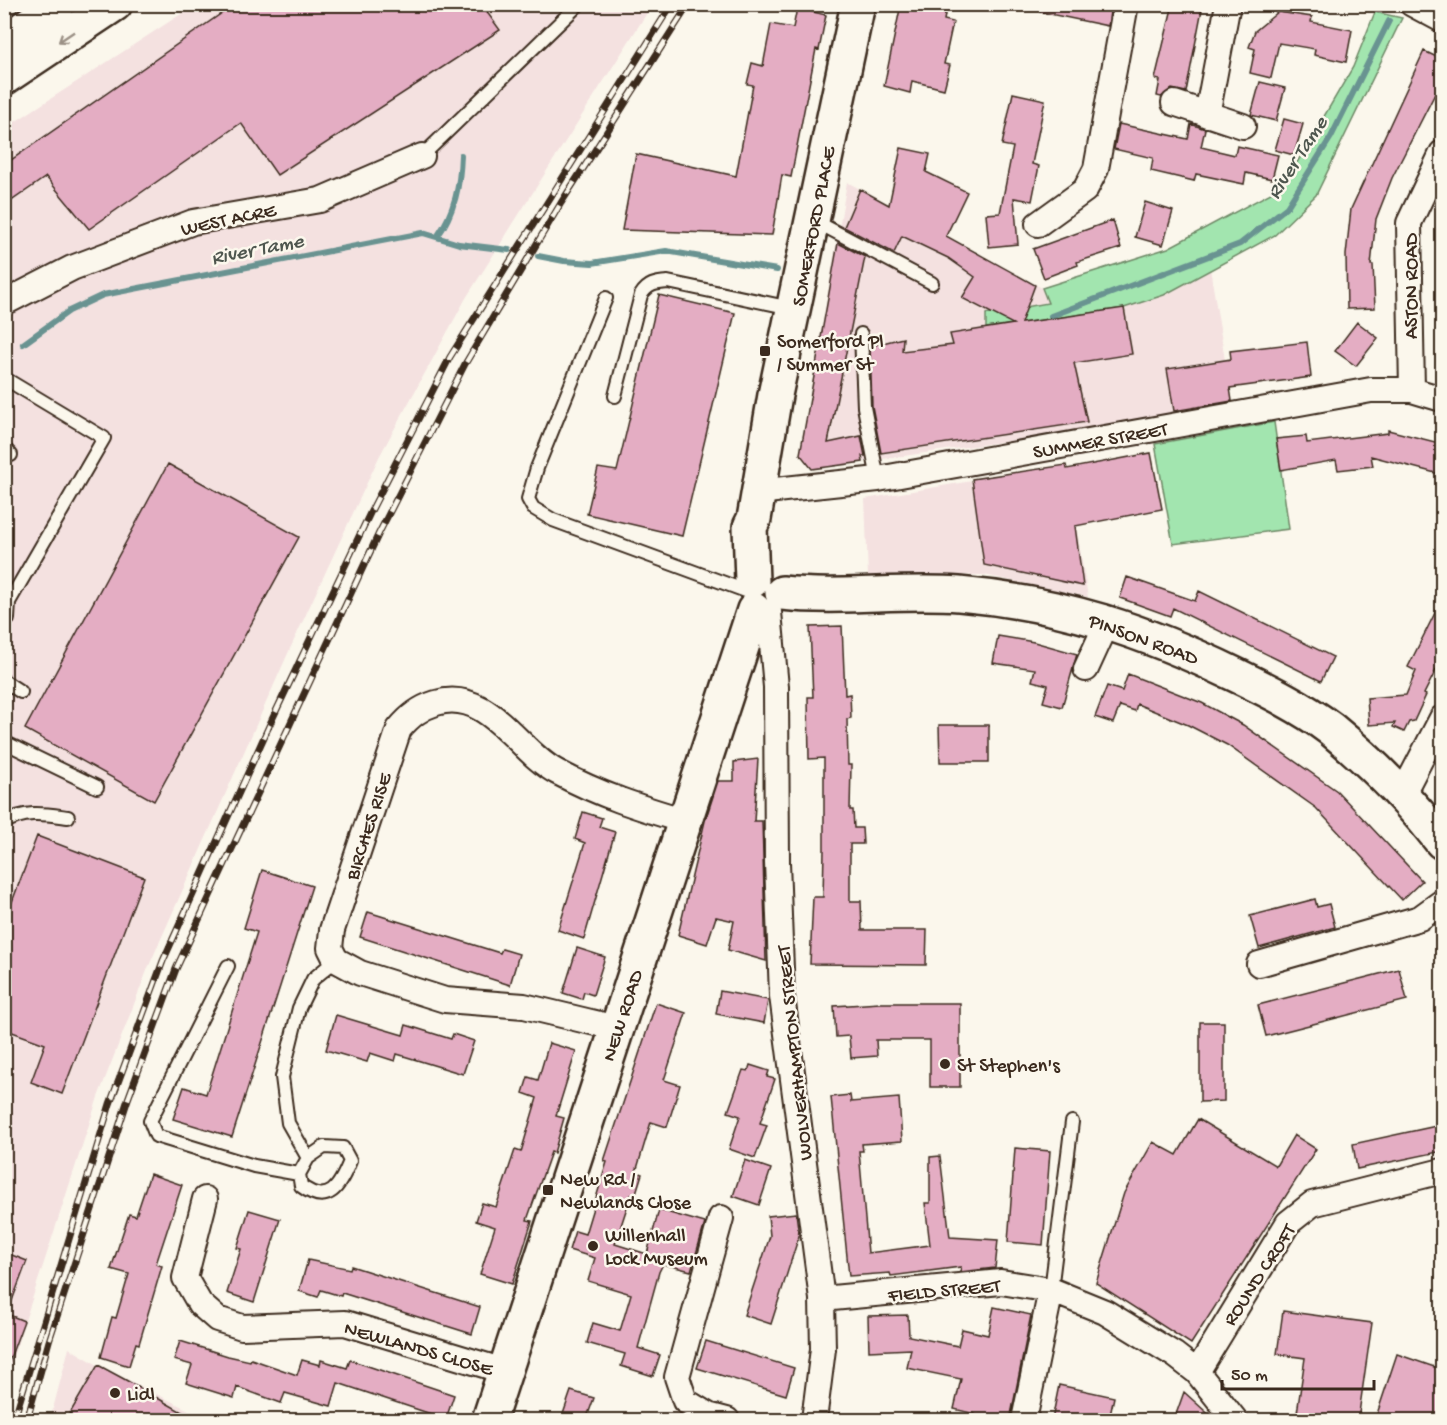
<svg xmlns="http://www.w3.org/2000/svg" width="1447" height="1425" font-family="'Gochi Hand',sans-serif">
	<rect width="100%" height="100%" fill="#fbf7ec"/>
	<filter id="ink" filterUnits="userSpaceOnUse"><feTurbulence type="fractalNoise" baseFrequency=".0167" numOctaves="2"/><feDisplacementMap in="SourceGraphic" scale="12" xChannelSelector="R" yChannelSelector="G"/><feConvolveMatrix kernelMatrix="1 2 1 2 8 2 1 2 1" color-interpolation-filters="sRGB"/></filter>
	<g filter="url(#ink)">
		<path fill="#f4e1e0" d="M195 5H652L466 298 379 457 289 651 148 968 98 1097 5 1382 4 129Z
			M847 182 1042 288 1049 303 986 314 987 328 1124 308 1164 295 1210 268 1232 403 1052 435 812 469 800 454Z
			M1066 465 1088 597 984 575 868 576 865 499Z
			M69 1348 98 1365 209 1420H50Z"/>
		<path fill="#a2e5af" stroke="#6e8866" stroke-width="1.5" d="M1375 12 1402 18 1316 195 1275 235 1164 295 1124 308 986 328V314L1048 303 1042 288 1168 248 1271 193 1295 166 1353 67Z
			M1274 422 1289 529 1173 544 1155 444Z"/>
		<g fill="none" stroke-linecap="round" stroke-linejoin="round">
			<path stroke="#699391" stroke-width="6" d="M437 237C455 212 460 185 461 155
				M538 256 564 261 592 263 666 251 777 270
				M1051 316 1240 244 1287 207 1331 137 1389 21
				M23 344 69 311 103 295 423 233 459 244 509 250"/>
		</g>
		<path fill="#e4adc3" stroke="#3b2a1e" stroke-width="1.5" d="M235 4H481L500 30 277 175 241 123 89 229 46 177 4 206V165Z
			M901 4H947L944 20 953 22 944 64 950 65 944 89 912 81 910 93 884 86Z
			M1041 4H1111L1108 26 1040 12Z
			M1173 4H1203L1186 92 1172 89 1161 97 1157 96 1160 80 1155 79Z
			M797 8 826 15 819 50 816 49 791 177 782 175 772 235 622 230 636 154 736 176 753 85 747 84 752 63 763 66 771 24 793 28Z
			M1278 12 1312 17 1311 22 1352 30 1346 62 1314 55 1315 49 1279 43 1271 78 1250 73 1255 49 1249 47 1255 31Z
			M1424 51 1443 60V78L1392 178 1376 219 1371 265H1373L1375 308 1347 309 1346 255 1351 209Z
			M1260 82 1285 88 1276 121 1251 115Z
			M1013 93 1045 100 1032 164 1039 166 1032 201 1014 198 1018 244 989 247 986 214 1000 213 1013 147 1002 145Z
			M1284 119 1303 124 1294 155 1275 150Z
			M1119 124 1188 139 1191 124 1205 129 1201 147 1235 155 1237 146 1278 155 1272 179 1246 173 1244 184 1196 174 1194 181 1151 171 1153 158 1114 149Z
			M901 148 930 154 926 172 967 192 946 236 1035 285 1021 323 1124 308 1132 354 1074 363 1087 422 881 453 872 406 870 346 903 338 902 351 953 345 950 334 1013 324 962 298 975 277 948 258 902 236 894 253 844 227 860 189 889 205Z
			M1145 202 1173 211 1163 245 1135 237Z
			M1113 220 1121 248 1077 262 1078 265 1044 278 1033 249Z
			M838 243 865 257 828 443 861 436 865 456H862L863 462 812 469 800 454Z
			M659 295 735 313 682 536 587 514 598 468 617 471Z
			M1357 322 1378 338 1356 366 1335 351Z
			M1307 342 1311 377 1230 388 1232 401 1174 411 1167 369 1231 359 1230 351Z
			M1388 430 1443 444V475L1371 456 1373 466 1338 470 1336 460 1281 470 1276 439 1306 436 1307 443 1388 433Z
			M1151 453 1162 509 1075 526 1083 586 984 565 972 479 1066 465 1067 469Z
			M168 464 299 537 154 801 25 729Z
			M1127 577 1195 601 1199 591 1333 657 1321 681 1173 608 1170 616 1120 598Z
			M1443 597V656L1424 694 1426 695 1414 721 1409 722 1404 732 1393 727 1395 723 1369 725 1367 698 1406 695 1416 671 1408 667Z
			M842 626 845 695 850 694 851 718 847 719 848 765H851L850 810H853L854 828H862L863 844H850V901H861L862 930H927L926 965 810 964 813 897H823L824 850V758L809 759 808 697H813L810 627Z
			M998 636 1034 642 1077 654 1062 707 1043 702 1048 685 1032 681 1035 669 993 663Z
			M1128 674 1202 703 1243 725 1337 791 1422 881 1402 900 1316 808 1227 745 1188 725 1137 704 1135 711 1120 706 1113 723 1095 717 1107 686 1122 691Z
			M939 725H989V762H940Z
			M758 759 754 821H762L766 961 728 950 734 921 716 917 707 944 678 935 705 821 718 781H734V762Z
			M583 812 602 818 599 827 615 832 584 939 558 930 585 843 575 839Z
			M37 836 144 877 62 1094 31 1082 45 1044 4 1029V923Z
			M262 870 312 886 232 1137 173 1119 184 1087 206 1094 257 932 244 928Z
			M1315 899 1317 907 1329 904 1335 927 1259 948 1250 916Z
			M368 912 500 953 502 949 519 954 510 985 360 937Z
			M577 948 605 957 593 995 584 992 582 999 563 993Z
			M1399 969 1407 1000 1266 1036 1258 1005Z
			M720 991 768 1000 764 1023 716 1014Z
			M656 1003 686 1013 664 1080 680 1085 667 1127 651 1122 636 1172 642 1174 635 1196 631 1195 615 1244 647 1254 659 1210 705 1223 691 1271 663 1264 659 1272 638 1348 660 1355 653 1376 621 1366 625 1354 587 1343 593 1323 620 1331 631 1294 588 1281 595 1258 569 1250 575 1231 585 1234 607 1162 604 1161Z
			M880 1003H960V1087H930V1040H876L877 1056 851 1058 849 1036 836 1037 834 1006Z
			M336 1015 403 1035 406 1025 451 1039 453 1034 474 1041 463 1074 397 1054 395 1061 370 1053 367 1062 326 1050Z
			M1200 1022H1224V1101L1200 1102Z
			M549 1043 576 1051 556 1116 564 1118 554 1153 551 1152 527 1220 532 1221 512 1284 480 1274 495 1227 476 1221 482 1203 496 1207 515 1150 521 1152 537 1098 523 1093 528 1077 538 1080Z
			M750 1065 769 1071 767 1077 775 1079 760 1123 767 1125 755 1158 729 1149 740 1116 728 1112 743 1070 748 1071Z
			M850 1095 851 1102 899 1098 902 1141 862 1144 863 1151H859L868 1253 930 1245 925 1203H930V1157L940 1156 950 1237 998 1240 995 1268 960 1272 961 1267 891 1276 890 1273 849 1276 831 1097Z
			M1198 1119 1276 1166 1294 1135 1316 1149 1191 1344 1096 1283 1124 1193 1153 1142 1177 1155Z
			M1441 1125 1443 1151 1357 1169 1353 1144Z
			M1015 1148 1050 1151 1043 1245 1008 1242Z
			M745 1160 771 1169 759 1205 733 1196Z
			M150 1174 182 1185 156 1264 162 1266 139 1344 136 1343 129 1366 101 1357 112 1317 116 1318 129 1274 111 1269 129 1214 136 1216Z
			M249 1210 280 1219 254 1302 227 1293 241 1249 237 1248Z
			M796 1213 799 1236 771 1324 744 1315 770 1236 768 1216Z
			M4 1252 27 1261 7 1314 24 1321 6 1369Z
			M308 1260 350 1269 351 1266 480 1307 472 1334 342 1293 341 1296 321 1290 318 1297 299 1291Z
			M994 1307 1031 1315 1010 1420H974L975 1414 954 1409 961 1379 907 1368 911 1349 869 1351 868 1316 908 1315 909 1336 958 1346 962 1329 988 1335Z
			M1283 1311 1372 1323 1358 1420H1296L1305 1358 1277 1354Z
			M180 1341 228 1356 250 1361 251 1359 297 1375 302 1360 320 1365 321 1360 347 1368 350 1360 454 1395 446 1419 338 1383 331 1406 285 1393 281 1403 237 1387 234 1398 186 1383 192 1365 174 1360Z
			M706 1341 794 1368 786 1395 697 1368Z
			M1397 1354 1443 1370V1410L1439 1420H1375Z
			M98 1365 124 1379 196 1420H66Z
			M1059 1385 1114 1397 1109 1420H1052Z
			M571 1391 594 1398 586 1420H561Z
			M1184 1392 1215 1420H1174Z"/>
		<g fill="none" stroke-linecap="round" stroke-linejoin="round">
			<g stroke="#3b2a1e" stroke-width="16">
				<path id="service" d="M422 156 579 4
					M813 220 932 283
					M606 298 537 468 528 499 533 508 553 520 746 591
					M861 334 864 407 878 479
					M4 378 104 438 9 602 8 619
					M615 396 641 295C648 284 655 283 668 282L791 308
					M4 448 11 455
					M4 681 21 692
					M4 742 97 787
					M4 823C25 810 45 814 68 817
					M228 966 150 1121 156 1136 254 1166 299 1174
					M308 1158 299 1174 301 1186C329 1207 340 1186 350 1161L343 1148 324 1147 308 1158 288 1123 282 1077 299 1008 313 979 336 960
					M1051 1290 1072 1122"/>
			</g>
			<g stroke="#3b2a1e" stroke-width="28">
				<path id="minor" d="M1412 4 1442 20
					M1174 103 1243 126
					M1207 115 1228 4
					M1038 224 1085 190 1096 169 1126 4
					M4 303 72 268 193 222 320 200 422 156
					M1412 390 1409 223 1442 153
					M757 492 878 479 1371 390H1412L1442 399
					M769 612 776 687 777 862 782 996 822 1299 823 1349 814 1420
					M1086 669 1108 621
					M1402 795 1442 718
					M1259 964 1420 918 1442 902
					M616 1028 524 1006 445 1000 360 973 336 960 330 948 332 930 399 729C410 716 420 708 436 703 488 687 517 751 557 772 600 795 638 807 685 821
					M205 1199 185 1278 200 1304 217 1319 242 1327 345 1323 504 1371
					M721 1218 677 1377 685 1401 708 1415 727 1420
					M822 1299 1001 1282 1051 1290 1105 1312 1175 1355 1197 1372 1235 1420
					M1197 1372 1288 1223 1312 1204 1442 1171
					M1024 1420 1051 1290"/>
			</g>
			<g stroke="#3b2a1e" stroke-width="38">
				<path id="secondary" d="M752 581 750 527 754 519 775 395 858 4
					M782 593C841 599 900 590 959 594 1062 603 1145 631 1236 675 1269 691 1302 707 1331 729 1371 762 1410 801 1442 842
					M489 1420 754 610"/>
			</g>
			<g stroke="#3b2a1e" stroke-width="38">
				<path id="trunk" d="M4 42 58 4
					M4 78 115 4"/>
			</g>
			<use href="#service" stroke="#fbf7ec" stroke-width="12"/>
			<use href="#minor" stroke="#fbf7ec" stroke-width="24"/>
			<use href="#secondary" stroke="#fbf7ec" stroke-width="33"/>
			<use href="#trunk" stroke="#fbf7ec" stroke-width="33"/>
			<g stroke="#3b2a1e" stroke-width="7">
				<path id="rail" d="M14 1420 110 1104 163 961 269 726 371 511 450 357 672 4
					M27 1420 49 1341 128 1099 176 969 379 533 465 364 561 203 689 4"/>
			</g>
			<use href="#rail" stroke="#fbf7ec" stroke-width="4.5" stroke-dasharray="14" stroke-linecap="butt"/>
		</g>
		<defs><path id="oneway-shaft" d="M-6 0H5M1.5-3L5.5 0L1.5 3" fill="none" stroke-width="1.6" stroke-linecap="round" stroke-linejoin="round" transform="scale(1.5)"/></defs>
		<use stroke="#9b9085" href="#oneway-shaft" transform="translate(66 37) rotate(146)"/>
	</g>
	<g fill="#3b2a1e" stroke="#fbf7ec" stroke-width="2">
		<rect x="759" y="345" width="12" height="12" rx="3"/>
		<circle cx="945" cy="1064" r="6"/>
		<rect x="542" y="1184" width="12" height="12" rx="3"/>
		<circle cx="593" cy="1246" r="6"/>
		<circle cx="115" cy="1393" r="6"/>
	</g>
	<g text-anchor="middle" stroke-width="5" stroke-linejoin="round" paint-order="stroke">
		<g font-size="20" fill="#3b2a1e" stroke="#fbf7ec">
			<text transform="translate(228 218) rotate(-12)" y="7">WEST ACRE</text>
			<text transform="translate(812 226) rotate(-79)" y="7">SOMERFORD PLACE</text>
			<text transform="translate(1410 286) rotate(-90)" y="7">ASTON ROAD</text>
			<text transform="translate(1100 439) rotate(-10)" y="7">SUMMER STREET</text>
			<text transform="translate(1144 638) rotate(20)" y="7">PINSON ROAD</text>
			<text transform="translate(367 826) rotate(-72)" y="7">BIRCHES RISE</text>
			<text transform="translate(621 1015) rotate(-72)" y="7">NEW ROAD</text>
			<text transform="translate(793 1053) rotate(-96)" y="7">WOLVERHAMPTON STREET</text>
			<text transform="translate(1258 1274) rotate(-57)" y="7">ROUND CROFT</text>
			<text transform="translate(944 1289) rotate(-5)" y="7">FIELD STREET</text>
			<text transform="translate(419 1347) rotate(16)" y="7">NEWLANDS CLOSE</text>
		</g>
		<g font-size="20" fill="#3b2a1e" stroke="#fbf7ec" text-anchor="start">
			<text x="777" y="347">Somerford Pl<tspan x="777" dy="23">/ Summer St</tspan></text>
			<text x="957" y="1071">St Stephen's</text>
			<text x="560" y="1185">New Rd /<tspan x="560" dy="23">Newlands Close</tspan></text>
			<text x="605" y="1241">Willenhall<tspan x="605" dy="23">Lock Museum</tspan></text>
			<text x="127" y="1400">Lidl</text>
		</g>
		<g font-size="21" font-style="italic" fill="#4e564e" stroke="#fbf7ec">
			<text transform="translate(1296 157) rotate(-57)" y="7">River Tame</text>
			<text transform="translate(257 248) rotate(-11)" y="7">River Tame</text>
		</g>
	</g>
	<rect width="1447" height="1425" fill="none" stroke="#fbf7ec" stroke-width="24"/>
	<rect x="12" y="12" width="1423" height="1401" fill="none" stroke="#3b2a1e" stroke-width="2" filter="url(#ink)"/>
	<path d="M1222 1380v9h152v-9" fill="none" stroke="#3b2a1e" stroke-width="3"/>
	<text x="1231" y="1380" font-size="18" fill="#3b2a1e" stroke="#fbf7ec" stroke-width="4.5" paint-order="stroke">50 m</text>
</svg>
